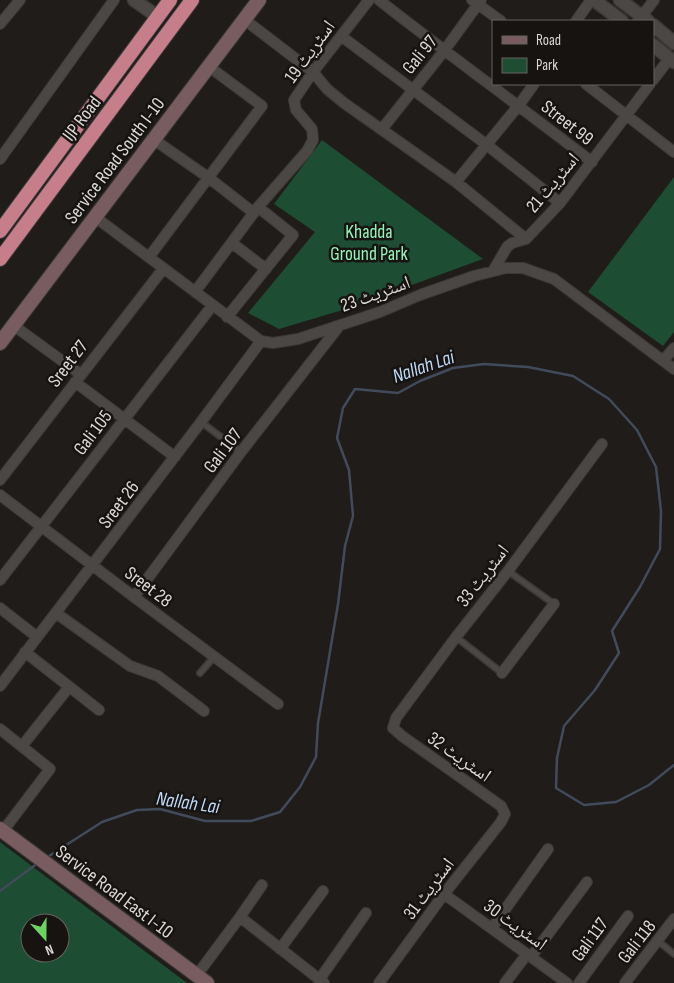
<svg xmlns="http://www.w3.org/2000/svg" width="674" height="983" font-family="'Sofia Sans Condensed','Noto Naskh Arabic',sans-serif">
	<rect width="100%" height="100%" fill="#1f1c1a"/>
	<path fill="#1d4d32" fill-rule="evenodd" d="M322 140 483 259 346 309 279 329 248 313 315 232 274 204Z
		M674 177V332L663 346 588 292Z
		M0 842 187 983H0ZM30 923H60V953H30Z"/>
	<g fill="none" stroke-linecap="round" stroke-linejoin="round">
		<path stroke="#424b5b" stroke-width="2.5" d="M46 858 102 822 137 810 160 809 205 821H251L280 812 300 787 316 757 318 723 338 604 345 546 353 516 349 470 337 438 343 408 355 389 398 393 420 381 453 368 484 364 528 367 573 376 609 399 637 430 656 467 661 511 660 549 640 587 612 631 619 653 595 690 564 726 557 758 556 788 584 805 616 802 649 785 674 765
			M0 891 38 863"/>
		<g stroke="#3b3938" stroke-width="8">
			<path id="service" d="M201 422 241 452
				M508 571 554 604
				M456 637 502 673
				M200 673 214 657
				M658 941 674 954"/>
		</g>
		<g stroke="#3b3938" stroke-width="12">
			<path id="minor" d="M379 0C449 55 521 107 592 162
				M472 0 501 21
				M245 20 313 72 327 89 344 103 456 182 526 239
				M576 21 591 0
				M638 21 654 0
				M0 24 20 0
				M341 36 487 145 560 203
				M653 80 669 59
				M586 84 674 152
				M382 129 444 51 481 0
				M153 139 209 178 254 213
				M0 159 114 0
				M456 182 519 105 534 84
				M95 217 261 341 273 343 298 339 380 312 420 295 474 276 506 268H523L554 279 674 369
				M232 243 266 269
				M149 257 262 106 208 66
				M493 271 507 247 512 243 526 239 560 203 650 84
				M195 292 258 207 307 151 313 140 312 129 296 110 294 100 313 72 369 0
				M227 317 293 235 258 207
				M13 325 80 374
				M663 361 674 348
				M75 382 175 457
				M0 480 163 269
				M0 495 134 597 278 704
				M0 580 212 306
				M134 597 241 452 340 325
				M0 608 37 637
				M56 613 130 666 158 676 204 711
				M25 652 99 710
				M502 673 554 604
				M0 686 201 422 261 341
				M0 729 50 769 3 831
				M22 746 69 687
				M262 885 240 917 324 983
				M444 894 567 983
				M492 928 548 849
				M280 949 323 891
				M531 957 587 882
				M197 975 240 917
				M319 980 366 913
				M379 983 444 894 501 822 505 814 501 806 402 736 393 728 396 718 456 637 508 571 602 444
				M505 983 527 954
				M579 983 628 916
				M625 983 674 919"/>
		</g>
		<g stroke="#3b3938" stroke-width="15">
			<path id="tertiary" d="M134 0 158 17
				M594 0 622 21
				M620 0 648 21
				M653 25 674 43
				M653 45 674 62"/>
		</g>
		<g stroke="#3b3938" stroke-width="16">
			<path id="secondary" d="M0 343 259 0
				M0 829 207 983"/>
		</g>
		<g stroke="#3b3938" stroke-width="16">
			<path id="trunk" d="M0 231 170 0
				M0 259 192 0"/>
		</g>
		<use href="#service" stroke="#4b4745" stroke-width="5"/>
		<use href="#minor" stroke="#4b4745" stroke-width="10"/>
		<use href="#tertiary" stroke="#4b4745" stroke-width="12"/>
		<use href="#secondary" stroke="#795c5f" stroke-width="14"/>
		<use href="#trunk" stroke="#c67f8a" stroke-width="14"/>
	</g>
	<g text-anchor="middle" stroke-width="5" stroke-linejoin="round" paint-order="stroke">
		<g font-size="19" fill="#dbd9d8" stroke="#161311">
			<text transform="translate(309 51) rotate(-54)" y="7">اسٹریٹ 19</text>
			<text transform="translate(419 54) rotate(-51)" y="7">Gali 97</text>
			<text transform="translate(81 118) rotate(-53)" y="7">IJP Road</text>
			<text transform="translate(568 122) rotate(38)" y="7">Street 99</text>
			<text transform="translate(114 160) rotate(-53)" y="7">Service Road South I-10</text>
			<text transform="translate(552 182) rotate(-50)" y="7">اسٹریٹ 21</text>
			<text transform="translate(375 293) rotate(-20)" y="7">اسٹریٹ 23</text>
			<text transform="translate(67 363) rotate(-53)" y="7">Sreet 27</text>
			<text transform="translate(92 432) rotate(-53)" y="7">Gali 105</text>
			<text transform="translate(222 450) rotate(-53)" y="7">Gali 107</text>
			<text transform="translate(118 504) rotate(-53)" y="7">Sreet 26</text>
			<text transform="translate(482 575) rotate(-52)" y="7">اسٹریٹ 33</text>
			<text transform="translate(149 586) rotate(37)" y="7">Sreet 28</text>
			<text transform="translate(460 756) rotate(35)" y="7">اسٹریٹ 32</text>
			<text transform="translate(428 888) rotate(-53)" y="7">اسٹریٹ 31</text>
			<text transform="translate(115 891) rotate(37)" y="7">Service Road East I-10</text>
			<text transform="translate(516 924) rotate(36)" y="7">اسٹریٹ 30</text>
			<text transform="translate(589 939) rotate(-54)" y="7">Gali 117</text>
			<text transform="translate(636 941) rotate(-52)" y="7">Gali 118</text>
		</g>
		<g font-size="19" fill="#93f6b9" stroke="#161311">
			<text x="369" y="238">Khadda<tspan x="369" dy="22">Ground Park</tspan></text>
		</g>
		<g font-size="20" font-style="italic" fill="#bfd9f8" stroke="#161311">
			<text transform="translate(423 366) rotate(-19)" y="7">Nallah Lai</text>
			<text transform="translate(188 802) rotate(8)" y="7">Nallah Lai</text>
		</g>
	</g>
	<rect x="492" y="20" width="162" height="65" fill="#161311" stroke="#656261"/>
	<rect x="502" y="36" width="25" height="8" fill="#795c5f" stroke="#656261"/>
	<text x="536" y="45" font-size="15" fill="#dbd9d8">Road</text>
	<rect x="502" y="58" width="25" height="15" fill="#1d4d32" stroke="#656261"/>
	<text x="536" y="70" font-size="15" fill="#dbd9d8">Park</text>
	<g transform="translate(45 938) rotate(159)"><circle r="24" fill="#161311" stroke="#656261"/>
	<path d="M0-4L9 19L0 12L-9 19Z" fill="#6ed361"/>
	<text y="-8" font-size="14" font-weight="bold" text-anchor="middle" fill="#dbd9d8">N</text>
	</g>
</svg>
